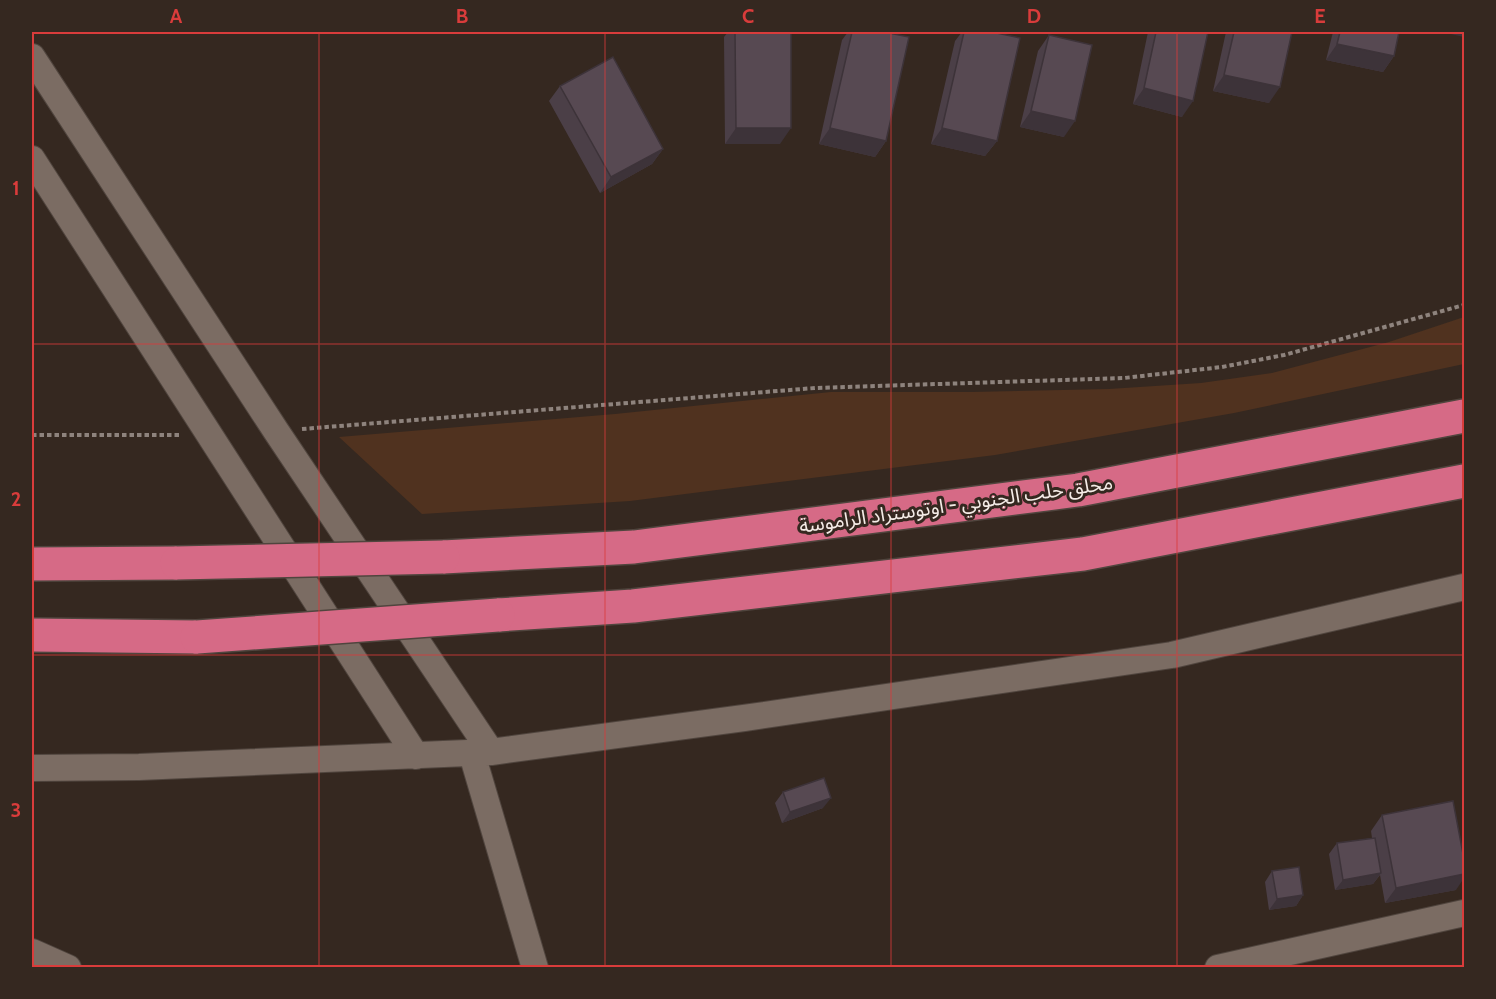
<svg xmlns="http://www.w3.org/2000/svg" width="1496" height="999" font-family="Cabin,'Noto Sans Arabic',sans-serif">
	<rect width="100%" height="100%" fill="#352820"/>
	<path fill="#50321f" d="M1464 317V364L1234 413 995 455 630 501 422 514 339 437 615 414 831 392H972L1109 389 1201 383 1272 373 1389 342Z"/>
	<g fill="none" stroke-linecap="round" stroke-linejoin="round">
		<g stroke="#50453e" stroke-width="28">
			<path id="minor" d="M32 57 276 431 491 752
				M32 159 416 756
				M472 754 535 968
				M32 768 139 767 491 752 744 718 1172 655 1464 587
				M32 952 68 968
				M1218 968 1464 913"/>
		</g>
		<g stroke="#50453e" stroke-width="36">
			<path id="trunk" d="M443 557 634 547 1078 490 1464 416
				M32 564 177 563
				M498 615 633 606 1083 554 1464 481
				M32 635 197 637"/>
		</g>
		<path stroke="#8e837d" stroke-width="4" stroke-dasharray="4.5 3" stroke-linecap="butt" d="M302 429 815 388 1124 378 1222 367 1284 355 1464 305
			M32 435H181"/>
		<use href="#minor" stroke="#7b6c63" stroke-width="26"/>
		<use href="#trunk" stroke="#d66a86" stroke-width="33"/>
		<g stroke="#50453e" stroke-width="36" stroke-linecap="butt">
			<path id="trunk-bridge" d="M177 563 443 557
				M197 637 498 615"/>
		</g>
		<use href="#trunk-bridge" stroke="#d66a86" stroke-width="33"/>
	</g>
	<path fill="#4b3f47" d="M728 32H791L780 144H725L724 37Z
		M848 32H884L886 141 875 157 819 144 842 40Z
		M962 32H992L997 141 985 156 931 144 955 41Z
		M1148 32H1208L1182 117 1133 104Z
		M1226 32H1292L1269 103 1213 91Z
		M1333 32H1399L1394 56 1383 72 1326 60Z
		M1049 35 1064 137 1020 127 1038 51Z
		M560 86 663 149 652 164 600 193 549 101Z
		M783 792 823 808 782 823 775 803Z
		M1382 815 1456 890 1385 903 1380 875 1373 884 1335 890 1329 854 1337 843 1372 838 1371 831Z
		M1272 871 1303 895 1296 906 1269 910 1265 882Z"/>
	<path fill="#3d3339" d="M1442 32H1464V37Z
		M1337 44 1394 56 1383 72 1326 60Z
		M1224 75 1280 87 1269 103 1213 91Z
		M1144 88 1193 101 1182 117 1133 104Z
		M1031 111 1075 121 1064 137 1020 127Z
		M736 128H791L780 144H725Z
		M830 128 886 141 875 157 819 144Z
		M942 128 997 141 985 156 931 144Z
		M663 149 652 164 600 193 611 177Z
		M831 798 823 808 782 823 790 812Z
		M1381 873 1373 884 1335 890 1343 880Z
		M1464 874V878L1456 890 1385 903 1396 888Z
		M1303 895 1296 906 1269 910 1277 899Z"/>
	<path fill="#574952" stroke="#3d3339" stroke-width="1.5" d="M735 32H791V128H736Z
		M852 32H884L909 37 886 141 830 128Z
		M964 32H992L1020 38 997 141 942 128Z
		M1156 32H1208L1193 101 1144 88Z
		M1234 32H1292L1280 87 1224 75Z
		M1340 32H1399L1394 56 1337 44Z
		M1049 35 1092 45 1075 121 1031 111Z
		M613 57 663 149 611 177 560 86Z
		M824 778 831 798 790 812 783 792Z
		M1453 801 1464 859V874L1396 888 1382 815Z
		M1375 838 1381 873 1343 880 1337 843Z
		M1299 867 1303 895 1277 899 1272 871Z"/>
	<path fill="none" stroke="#d93c3b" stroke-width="1.5" stroke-opacity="0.55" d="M319 32V968M605 32V968M891 32V968M1177 32V968M32 344H1464M32 655H1464"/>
	<g text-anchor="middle" stroke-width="6" stroke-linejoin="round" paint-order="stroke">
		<g font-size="20" fill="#f5ece7" stroke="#352820">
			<text transform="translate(956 504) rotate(-8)" y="7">محلق حلب الجنوبي - اوتوستراد الراموسة</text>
		</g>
	</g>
	<rect width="1496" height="999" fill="none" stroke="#352820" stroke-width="66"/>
	<rect x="33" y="33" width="1430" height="933" fill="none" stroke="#d93c3b" stroke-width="2"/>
	<g font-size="20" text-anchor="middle" font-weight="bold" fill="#d93c3b">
		<text x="176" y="23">A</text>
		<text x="462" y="23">B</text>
		<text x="748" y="23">C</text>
		<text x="1034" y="23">D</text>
		<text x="1320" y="23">E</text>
		<text x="16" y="195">1</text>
		<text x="16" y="506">2</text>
		<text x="16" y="817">3</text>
	</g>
</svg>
